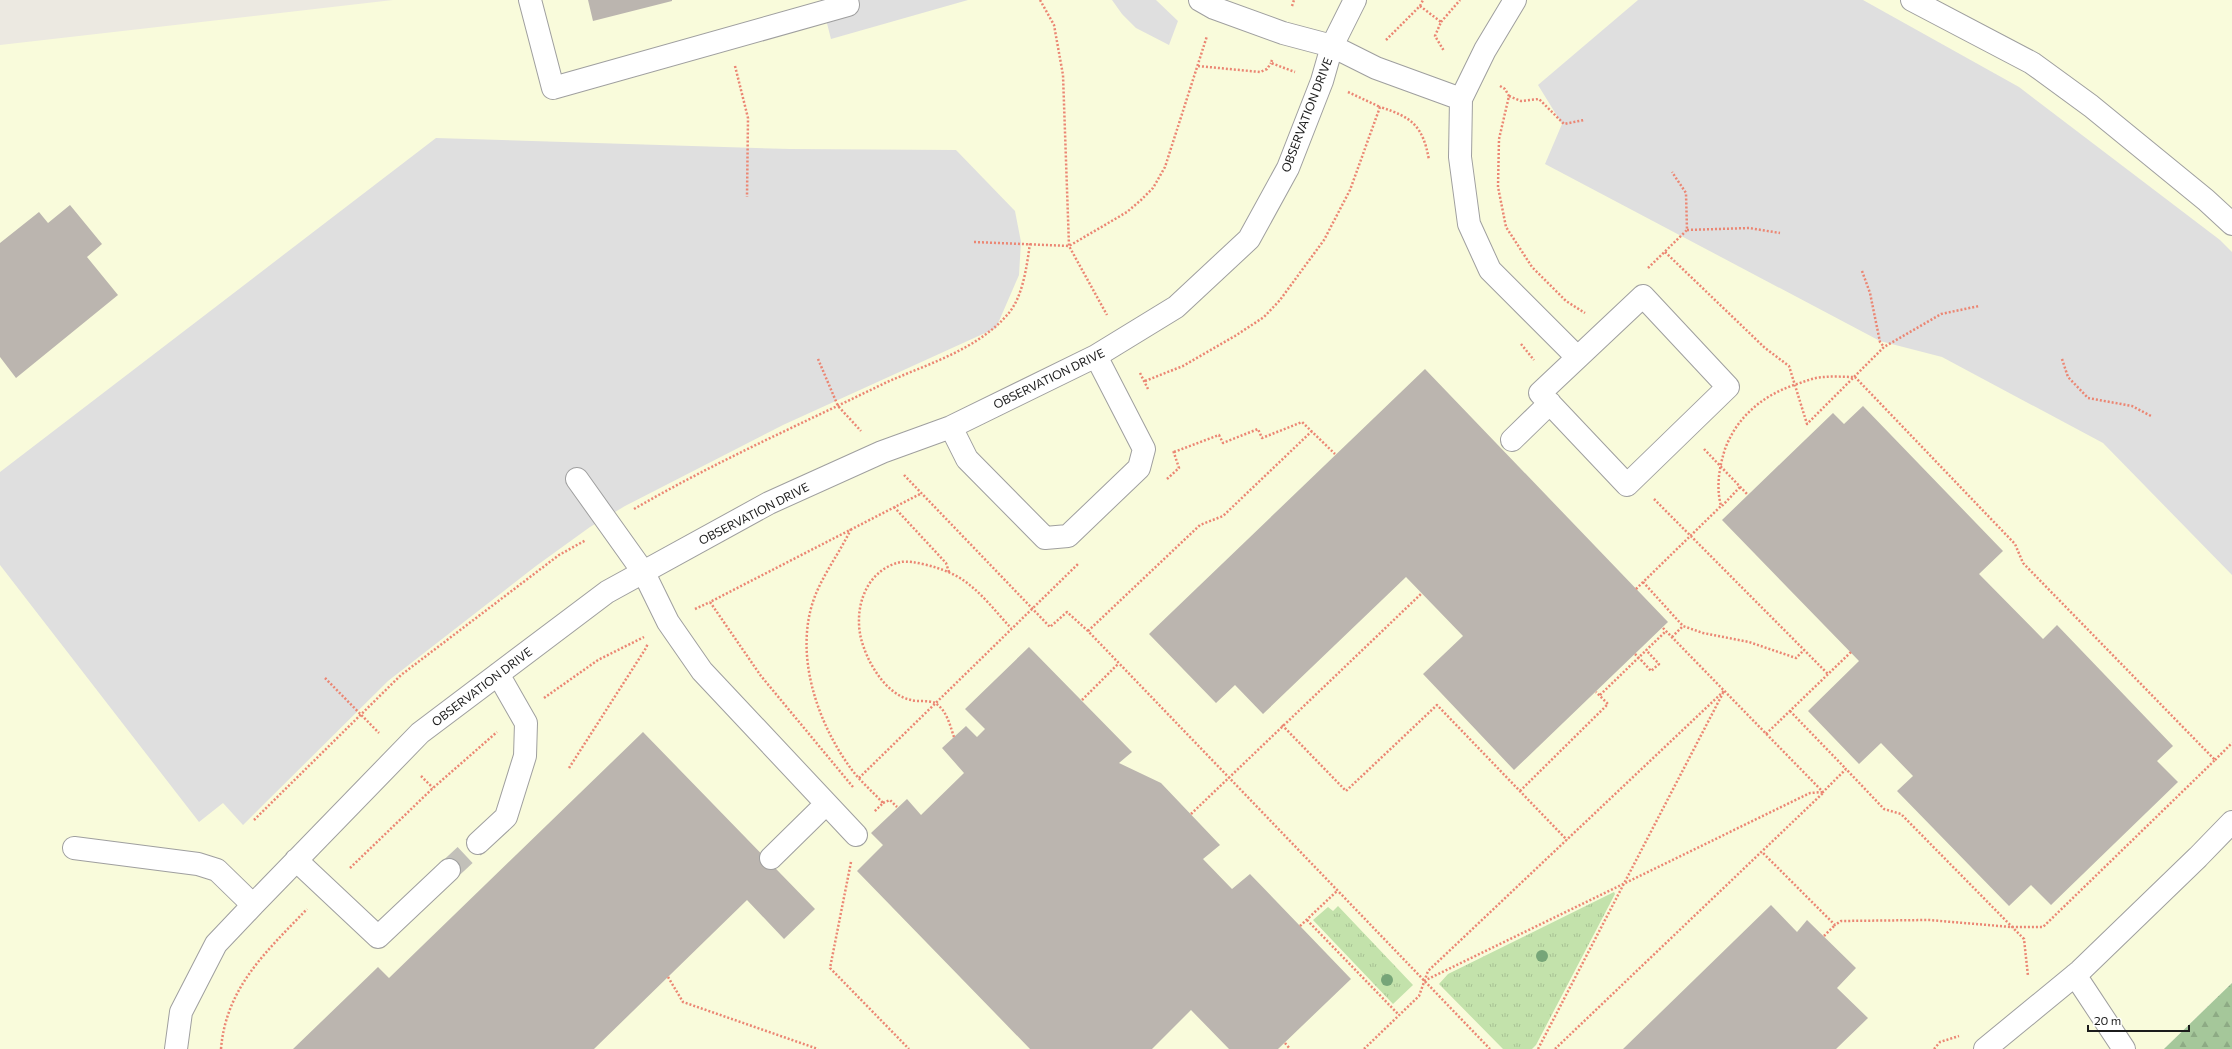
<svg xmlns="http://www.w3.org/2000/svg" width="2232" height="1049" font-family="Commissioner,sans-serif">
	<defs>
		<pattern id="grass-tufts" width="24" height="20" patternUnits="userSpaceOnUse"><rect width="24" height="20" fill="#c3e2ab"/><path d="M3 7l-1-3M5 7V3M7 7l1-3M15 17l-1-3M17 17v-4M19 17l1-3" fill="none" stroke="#a7c193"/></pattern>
		<pattern id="forest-firs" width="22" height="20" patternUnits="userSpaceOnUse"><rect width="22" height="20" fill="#a5c79a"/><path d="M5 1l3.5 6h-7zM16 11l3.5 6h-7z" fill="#8daa84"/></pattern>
	</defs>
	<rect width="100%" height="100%" fill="#ece9e1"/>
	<path fill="#f9fbdb" d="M393 0H2232V983L2164 1049H0V45Z"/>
	<path fill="url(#grass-tufts)" d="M1614 892 1615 894 1536 1045 1532 1049H1503L1439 984 1448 974Z
		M1338 906 1413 985 1393 1004 1313 920 1328 907 1333 911Z"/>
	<path fill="url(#forest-firs)" d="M2232 983V1049H2164Z"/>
	<path fill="#dfdfdf" d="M821 0H968L831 39Z
		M1112 0H1156L1178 21 1169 45 1136 28 1122 14Z
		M1638 0H1863L2019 87 2220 240 2232 252V575L2103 443 1942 357 1880 341 1545 164 1562 124 1538 85Z
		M436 138 790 149 956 150 1015 211 1021 242 1019 275 996 328 783 425 625 506 590 527 536 566 388 681 243 825 223 803 199 822 0 565V472Z"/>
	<path fill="#bbb5af" d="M588 0H672V1L593 21Z
		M70 205 102 244 87 257 118 295 16 378 0 357V243L39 212 48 223Z
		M1425 369 1668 622 1514 770 1423 674 1463 636 1406 577 1263 714 1235 685 1216 703 1149 634Z
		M1863 406 2003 551 1979 574 2043 639 2057 625 2173 746 2157 761 2178 782 2051 905 2031 885 2009 906 1897 791 1913 776 1881 743 1859 764 1808 711 1859 661 1722 520 1833 413 1844 424Z
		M1029 647 1132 752 1119 763 1161 783 1220 845 1203 859 1232 889 1250 874 1351 979 1278 1049H1229L1191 1010 1152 1049H1030L857 871 883 845 871 833 907 799 921 815 964 773 942 748 966 726 977 737 985 729 965 709Z
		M643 732 815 909 784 939 747 900 594 1049H293L378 967 389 978Z
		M1771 905 1797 932 1807 920 1856 968 1837 988 1868 1018 1836 1049H1623Z"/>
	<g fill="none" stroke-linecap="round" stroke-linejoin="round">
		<path stroke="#c2c0b9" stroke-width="22" stroke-dasharray="22 11" stroke-linecap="butt" d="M449 870 478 843"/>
		<g stroke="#9f9f9f" stroke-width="24">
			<path id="minor" d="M530 0 553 88 848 5 847 0
				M1200 0 1214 8 1283 33 1332 46 1376 68 1461 99
				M1515 0 1485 50 1461 99 1460 157 1469 224 1490 270 1577 357
				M1912 0 2032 63 2091 106 2206 200 2232 224
				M1643 296 1728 387 1627 485 1540 393Z
				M951 427 967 459 1045 538 1068 536 1139 468 1144 449 1096 356
				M1512 440 1550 403
				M577 479 644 573 668 622 702 671 856 835
				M478 843 506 817 525 756 526 723 498 674
				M74 848 198 864 217 870 253 905
				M771 858 826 804
				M296 860 378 937 449 870
				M2075 975 2124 1049
				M176 1049 181 1012 216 944 253 905 420 733 607 592 769 503 882 452 951 427 1096 356 1176 307 1249 239 1288 168 1322 81 1332 46 1355 0
				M1985 1049 2080 971 2198 857 2232 822"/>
		</g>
		<path stroke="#eb8673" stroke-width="2.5" stroke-dasharray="2 2" stroke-linecap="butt" d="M1040 0 1054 25 1063 75 1069 246 1107 315
			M1292 6 1294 0
			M1420 6 1423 0
			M1441 22 1460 0
			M1386 40 1420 6 1441 22 1435 36 1444 51
			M1272 60 1271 63 1295 72
			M735 66 748 118 747 197
			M1198 66 1260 72 1267 69 1271 63
			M1500 86 1505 89 1509 96 1499 139 1498 187 1506 227 1532 267 1566 301 1585 313
			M1348 92 1380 107
			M1509 96 1521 101 1539 99 1564 124 1584 120
			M1687 230 1749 228 1780 233
			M974 242 1069 246 1127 212 1141 200 1153 188 1165 167 1207 36
			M1665 252 1765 348 1789 366 1807 424 1884 347 1941 314 1979 306
			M1648 268 1687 230 1686 193 1672 172
			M1862 271 1870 293 1880 342 1884 347
			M1521 344 1534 360
			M818 359 838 406 861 431
			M2062 359 2068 377 2088 398 2132 406 2151 416
			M1140 373 1148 389
			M1145 381 1183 366 1235 336 1264 317 1280 300 1324 240 1350 190 1380 107C1412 117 1423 126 1429 160
			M1704 449 1748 495
			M1174 452 1219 435 1223 443 1258 429 1262 438 1302 422 1335 454
			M904 475 1050 627 1067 612 1088 631 1490 1049
			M1167 479 1179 468 1173 450
			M1654 499 1828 674
			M1722 506 1740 487
			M894 507 946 563 949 572
			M634 509C715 462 801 424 885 383 927 364 977 350 1008 314 1023 297 1027 265 1030 243
			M851 529C840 552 824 573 815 596 793 653 817 723 852 770 861 782 873 792 883 803L874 812
			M1643 582 1683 626 1703 633 1749 642 1796 658 1804 650
			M1636 589 1721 506C1716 487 1719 468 1725 449 1737 417 1762 396 1794 385 1804 382 1814 377 1824 377 1834 376 1845 377 1855 377L2015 544 2023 563 2215 760 2043 927H2011L1929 920 1841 921 1835 925 1762 852
			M695 609 710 602
			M1663 628 1823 792 1846 769 1884 809 1901 814 2024 939 2028 976
			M1088 631 1200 525 1223 516 1312 431
			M1672 637 1683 626
			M1641 660 1651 671 1659 664 1646 650
			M325 678 379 733
			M1600 695 1666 631
			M544 698 598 660 644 637
			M1082 700 1118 664
			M1790 711 1846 769
			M1282 725 1346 791 1437 705 1567 840
			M1766 734 1851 652
			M954 737C950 726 947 710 935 703 929 700 918 702 911 700 888 695 871 668 864 648 851 615 863 570 901 562 912 560 937 567 948 572 974 582 993 609 1011 628
			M2215 760 2232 743
			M569 768 646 648 648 643
			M421 776 433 788
			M859 778 1078 564
			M853 787 761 676 710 602 922 493
			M1520 791 1608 704 1596 692
			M883 803 890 800 897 807
			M1191 814 1422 593
			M254 820 401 675 559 555 586 540
			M851 862 830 968 909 1049
			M350 868 433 788 497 732
			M1307 920 1399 1015
			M1300 926 1337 891
			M1824 936 1835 925
			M668 977 683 1002 818 1049
			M1424 981 1810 793 1823 792
			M1285 1043 1290 1049
			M221 1049C226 987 267 951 307 909
			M1364 1049 1419 996 1428 971 1724 691
			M1538 1049 1723 693
			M1555 1049 1823 793
			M1934 1049 1940 1042 1959 1036"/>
		<use href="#minor" stroke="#fff" stroke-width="22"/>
		<path stroke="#eb8673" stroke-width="2.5" stroke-dasharray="2 2" stroke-linecap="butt" d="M1635 654 1641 660"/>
	</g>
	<g fill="#76a578">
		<circle cx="1542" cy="956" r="6"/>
		<circle cx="1387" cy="980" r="6"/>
	</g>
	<g text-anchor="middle" stroke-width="3.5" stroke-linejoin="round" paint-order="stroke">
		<g font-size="12" fill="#1b1b1b" stroke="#fff">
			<text transform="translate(1307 115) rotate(-69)" y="4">OBSERVATION DRIVE</text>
			<text transform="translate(1049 379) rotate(-26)" y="4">OBSERVATION DRIVE</text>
			<text transform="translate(754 514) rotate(-27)" y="4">OBSERVATION DRIVE</text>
			<text transform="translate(482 687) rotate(-37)" y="4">OBSERVATION DRIVE</text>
		</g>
	</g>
	<path d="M2088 1025v6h101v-6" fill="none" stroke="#1b1b1b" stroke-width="2"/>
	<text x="2094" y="1025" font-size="12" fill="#1b1b1b" stroke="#ffffff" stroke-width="3" paint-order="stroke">20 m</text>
</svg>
